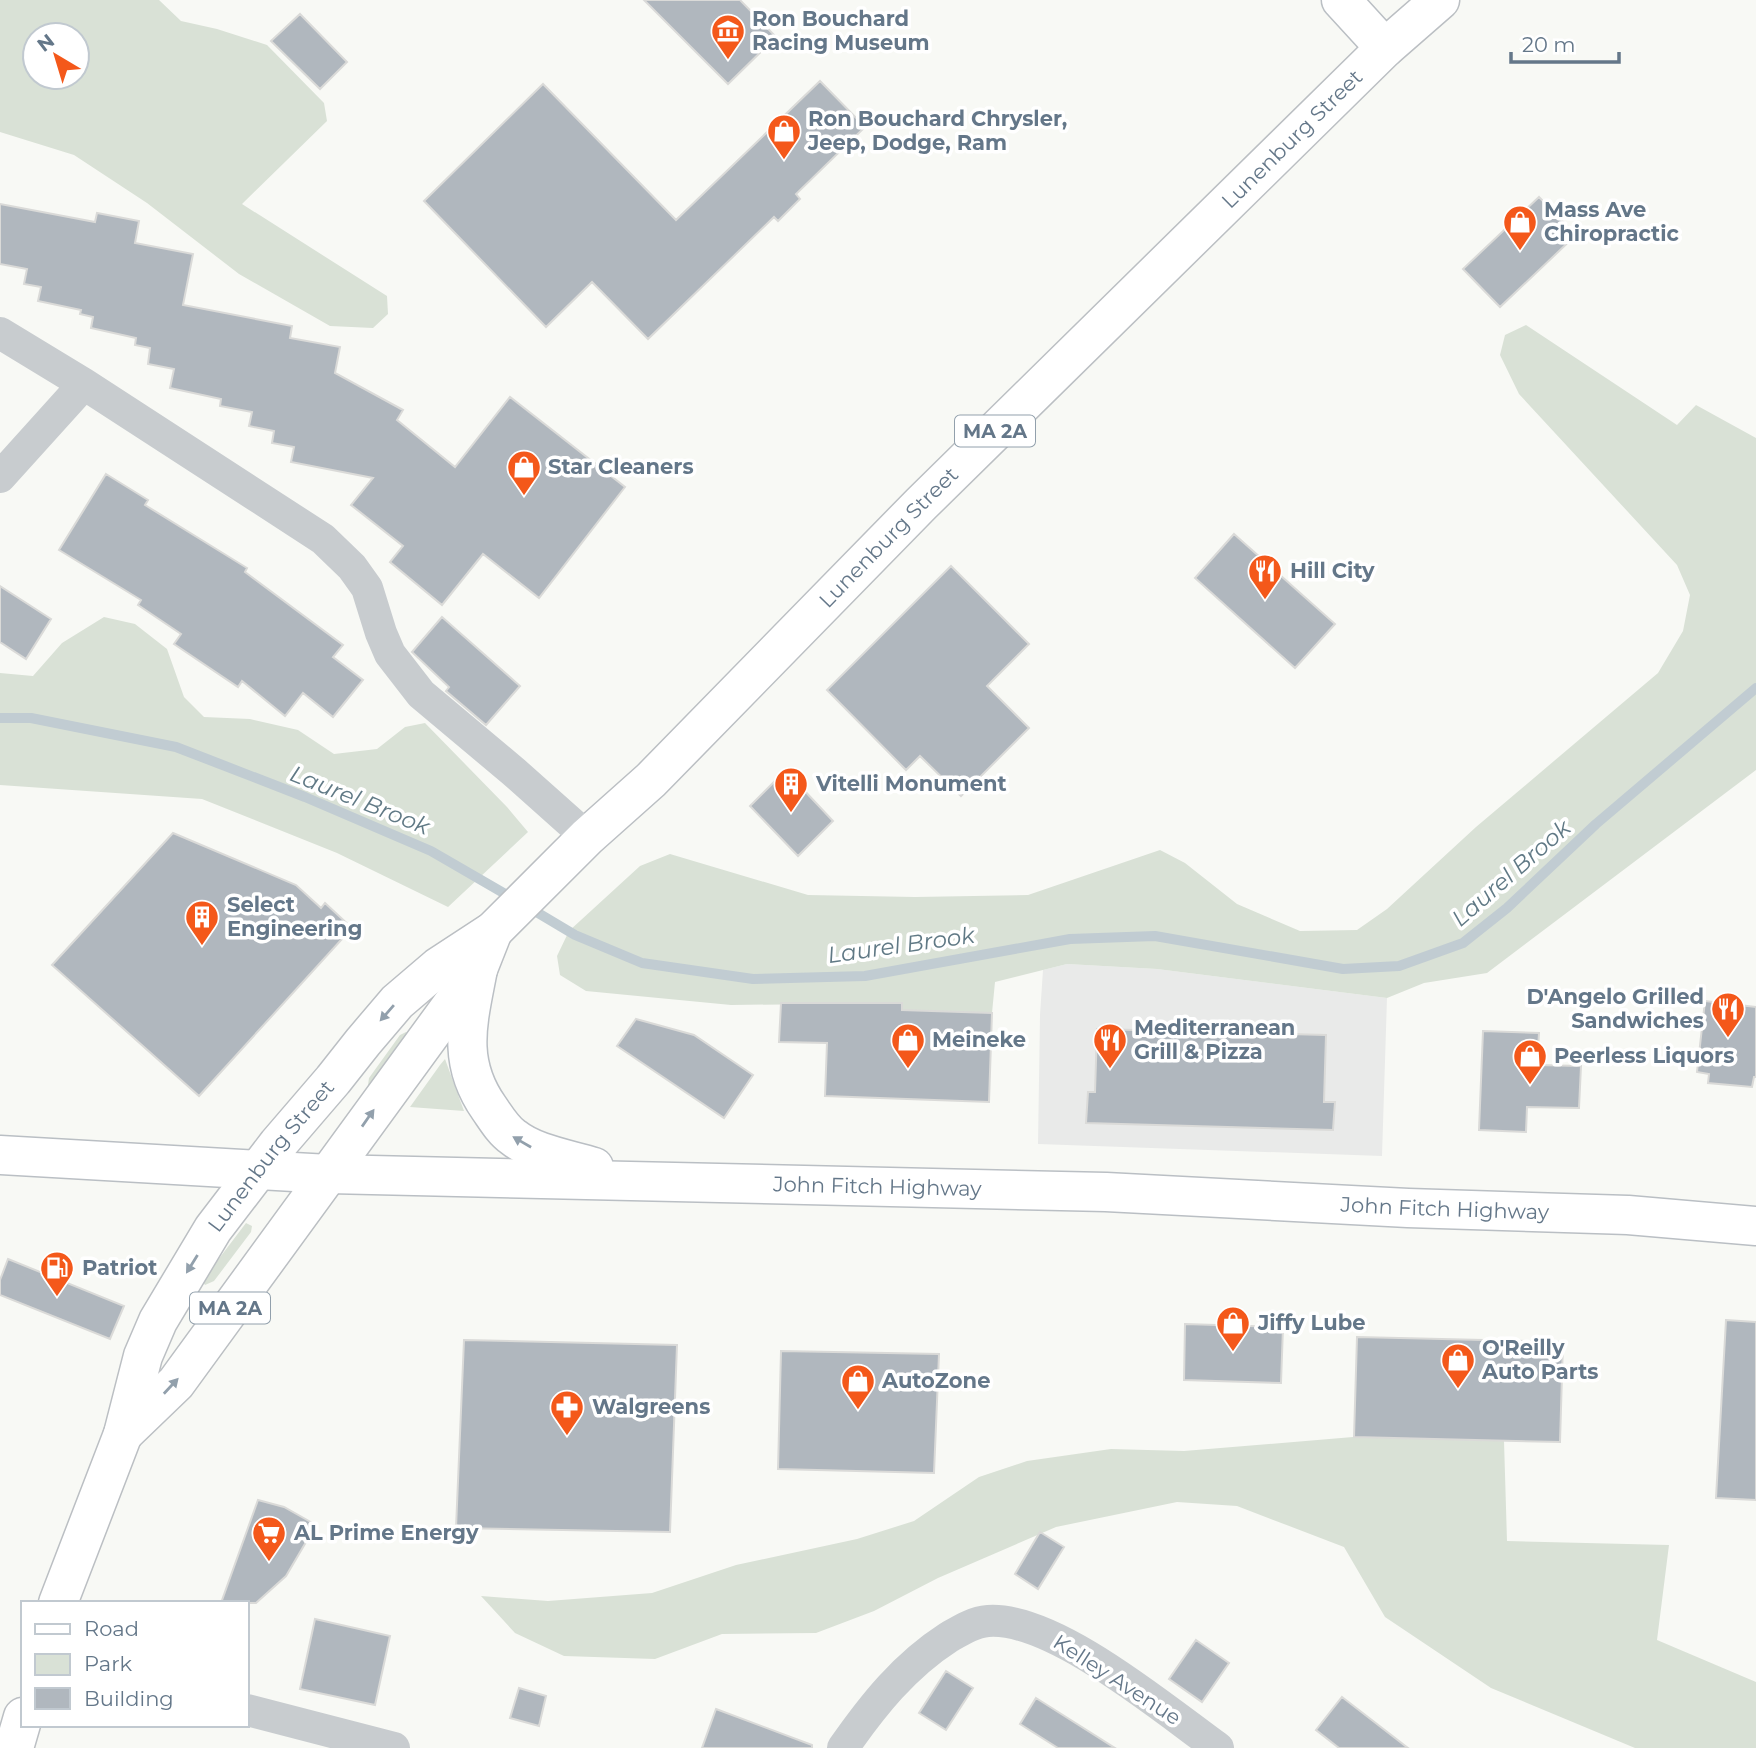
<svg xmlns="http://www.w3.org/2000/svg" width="1756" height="1748" font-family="Montserrat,sans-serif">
	<rect width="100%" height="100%" fill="#f8f9f5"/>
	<path fill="#e9eae9" d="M1067 964 1157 969 1387 998 1382 1156 1038 1144 1040 1015 1043 970Z"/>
	<path fill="#d9e1d6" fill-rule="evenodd" d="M0 0H159L181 21 217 29 267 45 324 103 327 121 242 204 387 296 388 314 373 328 330 326 239 274 147 203 74 155 0 132ZM77 35V77H35V35Z
		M1526 325 1677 425 1696 405 1756 438V770L1487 973 1424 983 1387 998 1157 969 1067 964 995 982 992 1013 902 1010V1003L731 1005 586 991 560 975 557 956 569 931 640 866 670 854 808 895 915 897 1028 895 1160 850 1185 863 1237 904 1300 931 1357 930 1387 909 1476 827 1658 673 1683 631 1690 595 1677 565 1519 394 1500 355 1505 335Z
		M104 617 135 624 167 649 184 697 204 717 250 719 298 730 334 754 377 749 405 727 425 723 507 807 528 832 448 907 337 853 202 799 0 785V673L33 676 62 643Z
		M406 1032 408 1034 370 1086 368 1085 369 1078 400 1035Z
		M445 1059 464 1111 410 1107 440 1065Z
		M246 1223 252 1226 251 1232 214 1281 205 1285 202 1281 205 1277Z
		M1353 1437 1504 1441 1507 1541 1669 1545 1657 1640 1756 1682V1748H1635L1491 1688 1385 1617 1344 1547 1237 1506 1177 1502 1056 1527 938 1578 874 1611 816 1633 722 1634 655 1659 564 1656 515 1633 481 1596 548 1601 652 1593 736 1565 857 1539 914 1521 979 1477 1027 1461 1111 1449 1184 1451Z"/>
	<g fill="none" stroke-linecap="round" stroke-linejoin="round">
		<path stroke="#c1ccd2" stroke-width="10" d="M0 718H31L176 747 305 797 431 851 514 899
			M528 907 575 935 642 963 753 979 865 976 1070 939 1155 936 1343 969 1399 966 1463 943 1507 908 1596 824 1756 688"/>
	</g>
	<path fill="#b0b7be" stroke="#dadad8" stroke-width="2" d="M644 0H740L776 37 728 84Z
		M300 14 347 62 320 89 271 41Z
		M820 81 865 127 796 194 800 199 778 221 774 217 648 339 592 282 546 327 424 201 543 84 676 220Z
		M1539 197 1576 235 1500 307 1463 269Z
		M0 204 95 222 97 213 139 221 135 243 193 254 183 305 292 326 290 338 340 347 335 373 403 410 397 420 455 467 510 397 625 487 539 598 483 554 442 605 390 562 403 546 351 505 373 478 291 462 294 447 272 443 274 431 249 426 252 412 220 406 221 399 170 388 174 369 148 364 150 348 135 345 136 338 91 328 93 317 80 314 81 310 38 301 41 287 24 284 27 269 0 264Z
		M106 474 148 500 145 505 247 568 245 572 343 645 333 657 363 680 333 717 303 693 285 716 242 681 238 687 174 644 181 634 138 605 141 600 59 550Z
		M1234 534 1335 624 1295 668 1195 578Z
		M951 566 1029 644 987 686 1029 728 961 796 920 756 906 770 827 690Z
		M0 586 51 619 26 659 0 642Z
		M442 617 520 686 486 725 446 691 449 687 412 652Z
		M775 781 789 796 800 786 833 821 798 856 750 806Z
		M173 833 296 885 321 908 325 903 352 928 199 1096 52 965Z
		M1705 1001 1756 1007V1077H1754L1752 1087 1708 1083 1709 1074 1697 1072Z
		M781 1003H902V1010L992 1013 989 1102 825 1096 827 1043 779 1042Z
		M636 1019 694 1035 753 1075 724 1118 617 1046Z
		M1097 1029 1326 1035 1324 1102H1335L1333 1130 1086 1123 1088 1092H1095Z
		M1483 1031 1539 1033 1537 1065 1581 1066 1579 1108 1527 1107 1526 1132 1479 1130Z
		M8 1259 124 1306 110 1339 0 1295V1280Z
		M1726 1320 1756 1322V1500L1716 1498Z
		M1185 1324 1283 1327 1281 1383 1184 1380Z
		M1357 1337 1563 1342 1560 1442 1354 1437Z
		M464 1340 677 1345 670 1532 456 1528Z
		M781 1351 939 1354 934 1473 778 1469Z
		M258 1500 284 1507 316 1525 286 1576 256 1603H221Z
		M1040 1532 1064 1547 1038 1589 1015 1574Z
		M315 1619 390 1636 375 1705 300 1689Z
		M1196 1640 1229 1663 1202 1702 1169 1679Z
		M946 1671 973 1688 946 1730 919 1713Z
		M519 1688 546 1696 539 1726 510 1718Z
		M1342 1697 1408 1748H1339L1316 1730Z
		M1036 1698 1115 1748H1058L1020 1724Z
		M716 1709 812 1745V1748H702Z"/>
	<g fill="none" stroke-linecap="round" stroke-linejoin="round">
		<g stroke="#babfc4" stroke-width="41">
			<g id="secondary">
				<path d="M1341 0 1385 48"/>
				<path d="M478 969C468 1022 456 1061 489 1108 496 1118 503 1130 513 1137 534 1154 568 1159 594 1167"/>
				<path id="s1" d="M0 1155 329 1174 1106 1192 1408 1208 1628 1215 1756 1226"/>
			</g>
		</g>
		<g stroke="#bbbfc3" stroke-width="41">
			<g id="primary">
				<path d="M123 1434 176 1383 478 969 493 931"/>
				<path id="s2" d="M58 1603 123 1434 143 1356 158 1321 213 1229 278 1144 333 1080 363 1042 397 1002 438 967 493 931 587 837 651 780 921 504 1385 48 1440 0"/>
				<path d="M14 1748 23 1717"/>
			</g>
		</g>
		<path stroke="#c8cccf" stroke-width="32" d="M0 333 84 384 0 477
			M84 384 323 539 352 567 367 588 381 633 390 654 421 694 514 772 587 837
			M247 1710 394 1748
			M843 1748C873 1705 904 1666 949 1637 961 1630 974 1622 988 1621 1053 1616 1165 1710 1218 1748"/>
		<use href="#secondary" stroke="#fff" stroke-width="38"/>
		<use href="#primary" stroke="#fff" stroke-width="38"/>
	</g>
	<defs><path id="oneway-solid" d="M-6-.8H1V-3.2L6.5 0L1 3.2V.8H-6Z" transform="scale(1.75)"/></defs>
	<g fill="#92a0ac">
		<use href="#oneway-solid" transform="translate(387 1013) rotate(131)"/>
		<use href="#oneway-solid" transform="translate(368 1118) rotate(-55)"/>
		<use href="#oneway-solid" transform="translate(522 1142) rotate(-150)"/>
		<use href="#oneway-solid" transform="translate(192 1264) rotate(122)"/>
		<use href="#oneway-solid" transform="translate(171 1386) rotate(-47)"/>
	</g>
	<defs>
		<g id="museum-pin" transform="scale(1.75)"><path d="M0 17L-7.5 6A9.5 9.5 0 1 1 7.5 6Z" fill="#f4581a" stroke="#fff"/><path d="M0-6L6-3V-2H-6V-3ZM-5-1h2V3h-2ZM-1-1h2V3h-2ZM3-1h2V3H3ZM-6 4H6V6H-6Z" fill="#fff"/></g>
		<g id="shop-pin" transform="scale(1.75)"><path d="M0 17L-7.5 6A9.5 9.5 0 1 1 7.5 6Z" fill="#f4581a" stroke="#fff"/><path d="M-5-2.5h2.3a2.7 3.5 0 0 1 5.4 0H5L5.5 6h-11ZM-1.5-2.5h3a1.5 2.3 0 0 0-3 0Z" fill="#fff"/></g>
		<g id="restaurant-pin" transform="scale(1.75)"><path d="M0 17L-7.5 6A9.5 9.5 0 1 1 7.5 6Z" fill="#f4581a" stroke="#fff"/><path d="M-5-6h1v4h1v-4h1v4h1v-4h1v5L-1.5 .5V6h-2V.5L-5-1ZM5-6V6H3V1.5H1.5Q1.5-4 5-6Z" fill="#fff"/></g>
		<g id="building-pin" transform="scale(1.75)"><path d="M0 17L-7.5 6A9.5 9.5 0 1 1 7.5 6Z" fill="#f4581a" stroke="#fff"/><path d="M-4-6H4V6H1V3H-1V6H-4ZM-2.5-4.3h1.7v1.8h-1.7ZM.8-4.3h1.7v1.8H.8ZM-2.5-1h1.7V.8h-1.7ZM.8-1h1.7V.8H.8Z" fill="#fff"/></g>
		<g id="fuel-pin" transform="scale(1.75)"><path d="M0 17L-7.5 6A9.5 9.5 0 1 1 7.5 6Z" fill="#f4581a" stroke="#fff"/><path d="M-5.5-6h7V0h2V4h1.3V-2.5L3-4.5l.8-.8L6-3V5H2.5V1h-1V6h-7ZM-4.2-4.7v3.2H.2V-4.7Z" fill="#fff"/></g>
		<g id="pharmacy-pin" transform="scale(1.75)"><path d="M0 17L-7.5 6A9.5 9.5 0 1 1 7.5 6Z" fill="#f4581a" stroke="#fff"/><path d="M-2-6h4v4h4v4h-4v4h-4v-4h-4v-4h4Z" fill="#fff"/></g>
		<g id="supermarket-pin" transform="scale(1.75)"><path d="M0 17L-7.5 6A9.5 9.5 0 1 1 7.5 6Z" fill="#f4581a" stroke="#fff"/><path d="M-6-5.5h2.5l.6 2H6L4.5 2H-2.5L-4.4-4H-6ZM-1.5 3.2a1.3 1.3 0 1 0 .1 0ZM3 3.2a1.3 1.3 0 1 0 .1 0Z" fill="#fff"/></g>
	</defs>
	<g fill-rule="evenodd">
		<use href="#museum-pin" x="728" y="31"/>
		<use href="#shop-pin" x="784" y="131"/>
		<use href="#shop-pin" x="1520" y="222"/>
		<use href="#shop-pin" x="524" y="467"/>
		<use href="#restaurant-pin" x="1265" y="571"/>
		<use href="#building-pin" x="791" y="784"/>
		<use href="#building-pin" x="202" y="917"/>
		<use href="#restaurant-pin" x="1728" y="1009"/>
		<use href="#shop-pin" x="908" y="1040"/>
		<use href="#restaurant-pin" x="1110" y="1040"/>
		<use href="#shop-pin" x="1530" y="1056"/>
		<use href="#fuel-pin" x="57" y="1268"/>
		<use href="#shop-pin" x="1233" y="1323"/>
		<use href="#shop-pin" x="1458" y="1360"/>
		<use href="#shop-pin" x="858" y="1381"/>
		<use href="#pharmacy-pin" x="567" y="1407"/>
		<use href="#supermarket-pin" x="269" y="1533"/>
	</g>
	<g text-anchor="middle" stroke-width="7" stroke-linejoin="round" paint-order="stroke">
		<g fill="#fff" stroke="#92a0ac" stroke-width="2">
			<rect x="955" y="415.5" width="80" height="31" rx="5"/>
			<rect x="190" y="1292.5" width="80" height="31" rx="5"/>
		</g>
		<g font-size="19" font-weight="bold" fill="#647789">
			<text x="995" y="438">MA 2A</text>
			<text x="230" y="1315">MA 2A</text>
		</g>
		<g font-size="21" font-weight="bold" fill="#647789" stroke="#fff" text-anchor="start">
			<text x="752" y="26">Ron Bouchard<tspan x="752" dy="24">Racing Museum</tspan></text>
			<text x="808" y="126">Ron Bouchard Chrysler,<tspan x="808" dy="24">Jeep, Dodge, Ram</tspan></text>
			<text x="1544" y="217">Mass Ave<tspan x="1544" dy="24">Chiropractic</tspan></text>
			<text x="548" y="474">Star Cleaners</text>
			<text x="1290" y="578">Hill City</text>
			<text x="816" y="791">Vitelli Monument</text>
			<text x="227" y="912">Select<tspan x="227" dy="24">Engineering</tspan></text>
			<text x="1704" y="1004" text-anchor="end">D'Angelo Grilled<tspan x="1704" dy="24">Sandwiches</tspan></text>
			<text x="1134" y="1035">Mediterranean<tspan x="1134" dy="24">Grill &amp; Pizza</tspan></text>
			<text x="932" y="1047">Meineke</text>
			<text x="1554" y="1063">Peerless Liquors</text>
			<text x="82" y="1275">Patriot</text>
			<text x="1258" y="1330">Jiffy Lube</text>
			<text x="1482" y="1355">O'Reilly<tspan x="1482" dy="24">Auto Parts</tspan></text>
			<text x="882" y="1388">AutoZone</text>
			<text x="592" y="1414">Walgreens</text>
			<text x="294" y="1540">AL Prime Energy</text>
		</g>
		<g font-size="21" fill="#647789" stroke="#fff">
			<text dy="7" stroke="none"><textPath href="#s2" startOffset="1944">Lunenburg Street</textPath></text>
			<text dy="7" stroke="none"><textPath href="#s2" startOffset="1377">Lunenburg Street</textPath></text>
			<text dy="7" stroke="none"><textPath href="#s2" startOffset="500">Lunenburg Street</textPath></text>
			<text dy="7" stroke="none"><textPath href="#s1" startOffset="878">John Fitch Highway</textPath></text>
			<text dy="7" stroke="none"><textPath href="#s1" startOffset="1446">John Fitch Highway</textPath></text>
			<text transform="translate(1117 1680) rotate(33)" y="7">Kelley Avenue</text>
		</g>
		<g font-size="23" font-style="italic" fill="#607985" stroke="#fff">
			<text transform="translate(360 800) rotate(22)" y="8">Laurel Brook</text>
			<text transform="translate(1511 873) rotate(-41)" y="8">Laurel Brook</text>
			<text transform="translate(901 945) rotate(-8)" y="8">Laurel Brook</text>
		</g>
	</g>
	<rect x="21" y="1601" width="228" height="126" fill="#ffffff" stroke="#c1c9d0" stroke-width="2"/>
	<rect x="35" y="1624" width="35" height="10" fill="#ffffff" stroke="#c1c9d0" stroke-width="2"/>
	<text x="84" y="1636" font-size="21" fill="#647789">Road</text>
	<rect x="35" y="1654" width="35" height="21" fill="#d9e1d6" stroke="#c1c9d0" stroke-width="2"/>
	<text x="84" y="1671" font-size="21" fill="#647789">Park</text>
	<rect x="35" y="1688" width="35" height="21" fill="#b0b7be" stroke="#c1c9d0" stroke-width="2"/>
	<text x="84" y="1706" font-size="21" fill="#647789">Building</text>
	<g transform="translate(56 56) rotate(322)"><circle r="33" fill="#ffffff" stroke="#c1c9d0" stroke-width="2"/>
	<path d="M0-5L12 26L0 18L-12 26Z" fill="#f4581a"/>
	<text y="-10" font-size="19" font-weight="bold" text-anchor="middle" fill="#647789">N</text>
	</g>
	<path d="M1511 52v10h108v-10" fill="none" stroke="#647789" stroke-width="3.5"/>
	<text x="1522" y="52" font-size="21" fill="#647789" stroke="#ffffff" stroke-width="5" paint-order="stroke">20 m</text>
</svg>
